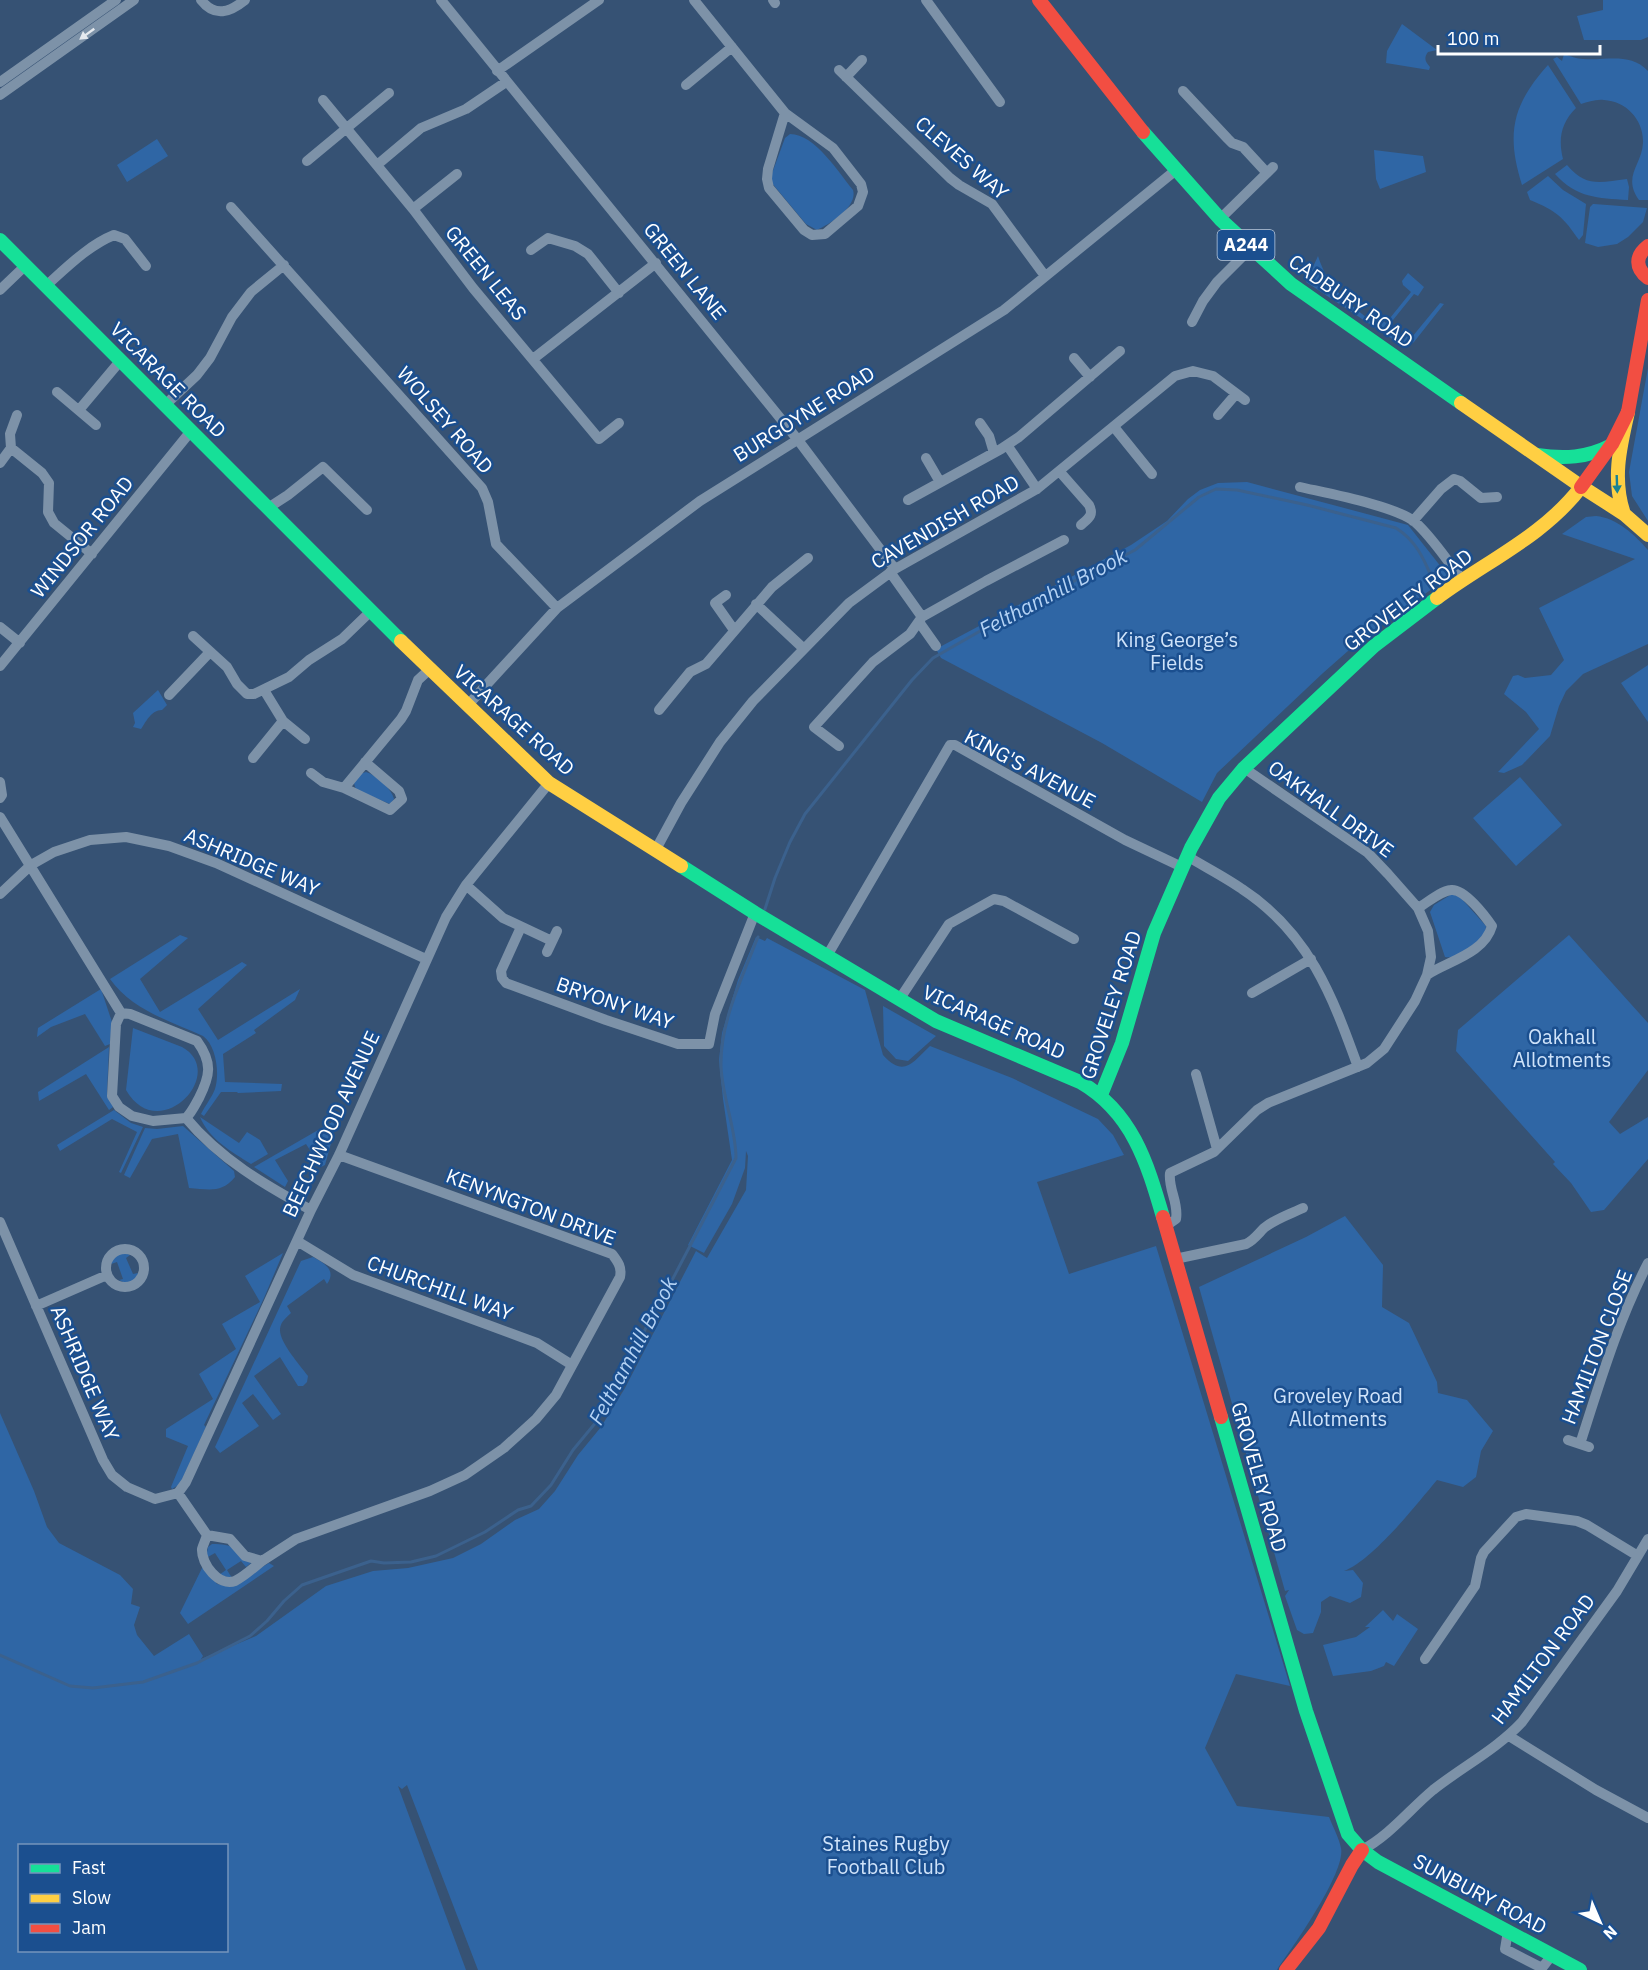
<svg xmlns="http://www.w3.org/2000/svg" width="1648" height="1970" font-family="'IBM Plex Sans',sans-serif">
	<rect width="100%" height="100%" fill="#365274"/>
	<path fill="#2f66a5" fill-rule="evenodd" d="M1603 0H1648V37L1641 40H1584L1577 16 1603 10Z
		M1402 24 1437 50 1428 52C1423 59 1426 62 1430 67L1429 70 1386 63 1387 51Z
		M1564 54C1570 56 1577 59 1583 59 1606 61 1630 52 1648 71V200H1639C1622 176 1642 165 1643 143 1644 120 1626 101 1604 100 1596 99 1588 102 1581 104L1553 59 1557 57 1562 61Z
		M1548 65 1576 108C1561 123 1558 139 1563 159L1522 185C1506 134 1512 105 1548 65Z
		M790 134C815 134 839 173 853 190 858 207 830 224 817 230L806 224 771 182V176L785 138Z
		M157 139 168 156 127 182 117 165Z
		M1374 150 1423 156 1426 172 1380 189 1376 179Z
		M1567 165C1586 188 1601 182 1627 179L1629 187 1628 200C1597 198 1577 198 1555 174Z
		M1548 176 1563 190 1586 204 1583 235 1579 240C1563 217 1557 211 1530 200L1527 192Z
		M1593 204H1594L1647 208 1643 222 1628 237 1617 244 1598 247 1585 243 1590 207Z
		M1318 256C1329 291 1349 303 1376 325L1381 318 1386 323 1411 292 1403 285 1402 281 1408 273 1424 287 1418 296 1414 294 1389 325 1403 336 1405 334 1412 337 1440 303 1444 304 1414 342 1406 348 1306 282Z
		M1648 368V521L1632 496 1629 472Z
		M1247 482 1408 525 1449 577 1365 636 1323 673 1217 773 1202 802 1102 743 941 658 936 649 1131 545 1167 521 1188 499 1200 490 1218 483Z
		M1596 516C1617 518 1635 535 1648 550V644L1583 674 1566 691 1559 706 1550 736 1522 765 1504 773 1498 772 1539 729 1526 712 1504 694 1513 676 1518 675 1525 678 1551 675 1564 660 1539 608 1635 559 1562 534 1586 517Z
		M1648 665V722L1621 683Z
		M158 690 167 705 162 710C151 710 146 722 141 729L133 727 135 723 133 713Z
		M366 772C376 775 392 789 394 799L390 804 356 790 354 783 360 774Z
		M1520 777 1562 825 1516 866 1473 818Z
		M1452 894 1460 897 1486 926 1485 935C1474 944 1460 960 1445 957L1430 912 1434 905Z
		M180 935 188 938 140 979 160 1012 242 962 247 965 198 1009 218 1040 300 989 295 1000 254 1030 256 1033 223 1054 225 1082 282 1084 281 1091 238 1093 237 1092H221L204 1116 201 1114C205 1106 212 1097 215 1089 220 1073 216 1045 203 1036 170 1021 132 1010 110 979Z
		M1569 935 1648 1023V1070L1609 1122 1620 1134 1648 1117V1159L1604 1210 1591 1212 1571 1183 1553 1164 1555 1162 1456 1051 1458 1030Z
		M756 937 765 941 767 938 865 990 883 1055C904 1078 912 1063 930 1046L1012 1078 1098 1119 1113 1135 1124 1155 1037 1182 1069 1274 1156 1246 1290 1686 1236 1674 1205 1748 1237 1806 1329 1817C1333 1827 1339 1838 1341 1848 1346 1872 1293 1947 1278 1968L1277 1970H478L407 1785 402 1789 398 1786 466 1970H0V1413L34 1491 47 1527 59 1543 120 1575 133 1589 131 1604 140 1607 134 1625 137 1635 154 1656 189 1634 203 1656 201 1659 256 1636 326 1586 373 1571 408 1568 453 1558 481 1544 515 1520 539 1509 555 1491 578 1455 601 1427 625 1388 696 1251 707 1258 746 1190 748 1156 746 1151 745 1168 732 1204 704 1253 688 1245 732 1160 723 1099 719 1060 722 1033 738 980ZM20 1846H226V1950H20Z
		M101 989 112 1022 110 1044 105 1046 85 1014 51 1027 37 1037 38 1028Z
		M883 1006 936 1036 908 1061 896 1059 884 1046Z
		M133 1028 182 1047C229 1073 159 1147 126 1090Z
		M109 1047 107 1093 113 1107 109 1110 86 1074 39 1101 38 1092Z
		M114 1110 131 1123 143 1127 121 1173 119 1172 137 1132 112 1119 60 1151 57 1145Z
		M200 1117 239 1143 247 1132 260 1140 268 1154 251 1164C232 1152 209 1139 200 1117Z
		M332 1122 336 1125 325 1165 321 1167 306 1144 275 1160 288 1181 285 1187 254 1167Z
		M183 1126 234 1171 235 1177C221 1194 208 1189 189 1188L178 1134 152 1139 130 1178 124 1175 145 1128 157 1129Z
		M1345 1216 1383 1265 1382 1307 1409 1323 1437 1382 1438 1393 1467 1400 1493 1431 1481 1451 1476 1477 1463 1487 1437 1480C1416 1505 1373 1560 1344 1571L1353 1570 1363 1583 1361 1597 1350 1603 1330 1596 1321 1602V1612L1313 1633 1304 1634 1297 1630 1285 1596 1289 1590 1285 1591 1199 1287 1306 1237Z
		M120 1253H125L130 1255 126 1258 133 1274 138 1273 136 1280 127 1284 119 1280 123 1279 117 1262 111 1264 113 1259Z
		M283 1253 264 1298 204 1425 206 1427 180 1484 172 1489 171 1487 188 1446 166 1437V1429L213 1399 199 1374 236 1349 222 1324 260 1302 245 1276Z
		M313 1257C324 1263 337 1270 327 1284L324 1279 287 1306 291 1313C286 1318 281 1321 280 1329 279 1342 300 1365 308 1376L307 1382 303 1386H298L280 1357 254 1376 281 1414 273 1420 253 1394 242 1403 259 1426 220 1453 215 1447 301 1261Z
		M212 1544C234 1544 236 1549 251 1563L246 1567 241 1561 227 1570 232 1578 219 1575 226 1570 215 1553 206 1558 208 1547Z
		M269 1563 274 1566 188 1624 180 1613 204 1564 217 1584 229 1586Z
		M1383 1610 1393 1621 1397 1614 1418 1629 1394 1666 1386 1662 1384 1666 1371 1671 1333 1676 1323 1645 1356 1637 1370 1627H1365Z"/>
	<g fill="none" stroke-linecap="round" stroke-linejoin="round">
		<path stroke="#3b618d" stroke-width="3" d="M765 909 775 878 790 842 805 814 912 680 933 658 1010 614 1135 550 1199 497 1216 489 1237 490 1307 505 1396 528C1416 541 1423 557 1432 578
			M0 1655 70 1686 93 1688 143 1682 197 1663 250 1636 267 1621 284 1601 302 1585 371 1561 384 1563 411 1562 436 1556 485 1532 518 1510 531 1506 551 1485 573 1450 597 1421 630 1363 654 1310 669 1286 736 1158C736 1128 722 1097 721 1066 720 1022 742 978 758 937"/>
		<path stroke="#7d92a8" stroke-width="10" d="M201 0C215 18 230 12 245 0
			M441 0 798 440 895 569
			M694 0 785 113 833 148 861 184 863 192 858 206 825 234 812 235 804 230 769 188 767 179 768 169 785 113
			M773 0 775 3
			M926 0 1000 102
			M839 70 950 178 959 185 992 204 1045 276
			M497 71 599 0
			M846 77 862 60
			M0 82 116 0
			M686 85 732 47
			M1183 91 1228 139 1232 143 1243 147 1267 173
			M0 95 134 0
			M323 100 413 209 473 288 599 439 619 423
			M307 161 389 93
			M377 165 421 128 466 109 506 82
			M231 207 482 488 488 502 496 544 557 608
			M413 209 457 174
			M1221 218 1273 167
			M531 250 548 238 575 246 588 254 619 293
			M47 285C67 267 89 245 114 235L125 239 146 266
			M0 290 26 265
			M1192 322 1203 301 1217 282 1250 249
			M1074 358 1090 377
			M533 359 656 263
			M57 392 96 425
			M165 405 197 375 210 358 232 317 251 292 284 265
			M79 410 121 360
			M1218 415 1236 394
			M980 423 989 436 994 453
			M1114 427 1152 474
			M1007 445 1037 489
			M11 448 10 434 17 415
			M926 458 940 482
			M0 463 11 448 42 473 49 483 48 512 54 523 92 554
			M1060 472 1089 505C1094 515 1089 518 1081 525
			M1300 487C1326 493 1396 506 1415 522 1433 538 1447 561 1462 579
			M908 500 1001 449 1019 437 1120 351
			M268 508 288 495 323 467 367 510
			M1413 521 1441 489 1454 479 1460 481 1481 498 1497 497
			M890 572 922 617
			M726 595 715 603 734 630
			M756 604 803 648
			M919 622 936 646
			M0 627 20 643
			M193 636 227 667 237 684 247 694H254L289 677 309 660 342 639 371 611
			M0 666 191 431
			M264 690 283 721 305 739
			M169 695 210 652
			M467 706 557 608 700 501 1004 310 1176 170
			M659 710 690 672 706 664 772 587 808 558
			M839 746 814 727 873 662 910 634 922 617 986 581 1064 540
			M253 758 283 721
			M311 773 323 782 344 788 390 810 402 799 399 791 365 762
			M0 782 2 795 0 798
			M344 788 401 719 406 711 418 680 430 669
			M0 817 121 1013 130 1014 197 1041C213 1063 210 1076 199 1098 195 1105 192 1112 186 1118
			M655 851 681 803 720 742 753 701 849 603 895 569 1037 489 1175 376 1193 371 1213 376 1245 400
			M1187 856C1205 867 1225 877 1242 889 1309 933 1332 995 1358 1067
			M466 885 503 918 552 941
			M0 894 31 865 54 852 90 840 126 837 169 846 216 863 426 959
			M1418 908C1427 903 1440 891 1451 890 1464 888 1485 916 1492 926 1484 954 1448 961 1427 975
			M521 927 501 971 502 978 506 983 606 1020 678 1044H709L715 1014 755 913
			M547 952 557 931
			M827 956 950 745H955L1125 840 1182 867
			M1252 993 1311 959
			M899 1000 949 924 994 899 1004 901 1074 939
			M121 1013 116 1024 112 1096 119 1107 132 1116 153 1121 186 1118C220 1159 265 1185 311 1210
			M1196 1074 1217 1149
			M0 1222 103 1460 112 1475 127 1487 155 1499 178 1493 186 1482 311 1210 339 1155 446 917 466 885 549 783
			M1166 1226 1176 1219C1179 1203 1168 1189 1170 1173L1214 1152 1257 1110 1268 1103 1367 1063 1384 1049 1415 1001 1427 975 1431 957 1428 931 1418 908 1388 874 1368 853 1244 768
			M297 1241 353 1275 537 1343 572 1365
			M106 1268a19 19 0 1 1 38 0a19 19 0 1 1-38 0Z
			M1175 1259 1246 1244C1254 1240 1258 1234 1264 1228 1275 1219 1290 1214 1303 1208
			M36 1306 107 1275
			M1568 1440 1589 1447
			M1580 1444C1600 1382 1618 1321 1648 1263
			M178 1493 207 1535 230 1539 245 1556 262 1561 296 1539 430 1491 465 1475 504 1448 536 1419 556 1395 620 1277C622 1267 618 1262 612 1254L339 1155
			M207 1535C206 1539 203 1545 202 1549 201 1564 219 1587 235 1581 245 1576 253 1568 262 1561
			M1425 1659 1475 1586 1481 1558 1484 1552 1516 1517 1526 1514 1577 1521 1587 1525 1638 1556
			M1509 1736 1596 1790 1648 1818
			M1362 1850C1390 1835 1409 1810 1433 1790 1462 1767 1497 1749 1522 1722L1617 1591 1648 1539
			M1508 1931 1505 1949 1542 1968 1552 1955"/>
		<path stroke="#16e098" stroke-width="14" d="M1143 132 1221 220 1291 284 1461 403
			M0 240 401 641
			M1537 455C1564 459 1587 458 1612 445
			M681 866 755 913 936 1021 1080 1082C1132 1112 1147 1162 1163 1217
			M1101 1095 1122 1043 1154 933 1191 848 1219 798 1244 768 1374 646 1437 598
			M1221 1417 1306 1711 1348 1834 1362 1850 1378 1862 1580 1970"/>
		<path stroke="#ffcf43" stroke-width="14" d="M1461 403 1582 487 1624 514 1648 535
			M1624 514C1612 479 1620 447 1628 412
			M1437 598C1485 562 1544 536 1581 487
			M401 641 549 783 681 866"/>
		<path stroke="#f24e42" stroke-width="14" d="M1039 0 1143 132
			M1648 246C1635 256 1635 268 1648 278
			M1581 487 1612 444 1628 412 1648 300
			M1163 1217 1221 1417
			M1286 1970 1319 1928 1352 1865 1362 1850"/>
	</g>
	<defs><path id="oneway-solid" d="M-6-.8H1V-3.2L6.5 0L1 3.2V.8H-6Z" transform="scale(1.5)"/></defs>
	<use fill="#e5e9ee" href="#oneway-solid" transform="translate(87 34) rotate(144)"/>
	<use fill="#198292" href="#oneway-solid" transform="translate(1617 484) rotate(88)"/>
	<g text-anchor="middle" stroke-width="5" stroke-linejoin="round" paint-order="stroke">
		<rect fill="#1b4f8f" stroke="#bbcadd" stroke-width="1.5" x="1217.5" y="230" width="57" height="30" rx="4.5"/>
		<g font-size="18" font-weight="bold" fill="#fff">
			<text x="1246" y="251">A244</text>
		</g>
		<g font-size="20" fill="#fff" stroke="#1b4f8f">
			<text transform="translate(962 158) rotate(41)" y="7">CLEVES WAY</text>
			<text transform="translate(685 271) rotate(51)" y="7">GREEN LANE</text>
			<text transform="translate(486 273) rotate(51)" y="7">GREEN LEAS</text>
			<text transform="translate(1351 301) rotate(35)" y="7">CADBURY ROAD</text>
			<text transform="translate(168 380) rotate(45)" y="7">VICARAGE ROAD</text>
			<text transform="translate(804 414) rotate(-32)" y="7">BURGOYNE ROAD</text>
			<text transform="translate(445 420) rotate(49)" y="7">WOLSEY ROAD</text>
			<text transform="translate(945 522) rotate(-30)" y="7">CAVENDISH ROAD</text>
			<text transform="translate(82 537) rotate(-51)" y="7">WINDSOR ROAD</text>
			<text transform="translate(1408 600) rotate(-37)" y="7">GROVELEY ROAD</text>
			<text transform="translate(514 720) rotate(42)" y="7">VICARAGE ROAD</text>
			<text transform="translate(1030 769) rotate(28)" y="7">KING'S AVENUE</text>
			<text transform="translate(1331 809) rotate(36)" y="7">OAKHALL DRIVE</text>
			<text transform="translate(252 862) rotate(23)" y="7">ASHRIDGE WAY</text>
			<text transform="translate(615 1003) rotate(19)" y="7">BRYONY WAY</text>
			<text transform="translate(1111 1005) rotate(-72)" y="7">GROVELEY ROAD</text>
			<text transform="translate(994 1022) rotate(24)" y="7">VICARAGE ROAD</text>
			<text transform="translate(331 1124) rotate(-65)" y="7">BEECHWOOD AVENUE</text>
			<text transform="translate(531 1207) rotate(21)" y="7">KENYNGTON DRIVE</text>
			<text transform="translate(440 1288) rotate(20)" y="7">CHURCHILL WAY</text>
			<text transform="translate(1597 1347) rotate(-69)" y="7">HAMILTON CLOSE</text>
			<text transform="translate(85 1373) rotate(67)" y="7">ASHRIDGE WAY</text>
			<text transform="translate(1259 1477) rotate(74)" y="7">GROVELEY ROAD</text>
			<text transform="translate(1543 1659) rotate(-53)" y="7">HAMILTON ROAD</text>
			<text transform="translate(1480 1894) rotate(28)" y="7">SUNBURY ROAD</text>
		</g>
		<g font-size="20" fill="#cfe3fa" stroke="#1b4f8f">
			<text x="1177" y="647">King George’s<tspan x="1177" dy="23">Fields</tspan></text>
			<text x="1562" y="1044">Oakhall<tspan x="1562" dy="23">Allotments</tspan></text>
			<text x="1338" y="1403">Groveley Road<tspan x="1338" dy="23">Allotments</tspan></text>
			<text x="886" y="1851">Staines Rugby<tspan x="886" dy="23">Football Club</tspan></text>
		</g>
		<g font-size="21" font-style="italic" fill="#b5d3f5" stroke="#1b4f8f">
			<text transform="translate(1053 593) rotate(-28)" y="7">Felthamhill Brook</text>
			<text transform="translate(633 1351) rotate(-62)" y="7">Felthamhill Brook</text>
		</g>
	</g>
	<rect x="18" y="1844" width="210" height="108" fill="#1b4f8f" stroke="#7695bc" stroke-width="1.5"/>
	<rect x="30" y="1864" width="30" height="9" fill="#16e098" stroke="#7695bc" stroke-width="1.5"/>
	<text x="72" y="1874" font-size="18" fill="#ffffff">Fast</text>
	<rect x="30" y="1894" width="30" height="9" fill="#ffcf43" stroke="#7695bc" stroke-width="1.5"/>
	<text x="72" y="1904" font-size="18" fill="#ffffff">Slow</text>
	<rect x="30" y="1924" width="30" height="9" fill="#f24e42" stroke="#7695bc" stroke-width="1.5"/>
	<text x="72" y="1934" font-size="18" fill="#ffffff">Jam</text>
	<g transform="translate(1600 1922) rotate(136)" stroke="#1b4f8f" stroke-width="4.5" paint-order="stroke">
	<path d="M0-4.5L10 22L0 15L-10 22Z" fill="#ffffff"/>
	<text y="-9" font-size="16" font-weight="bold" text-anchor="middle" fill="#ffffff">N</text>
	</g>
	<path d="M1438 45v9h162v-9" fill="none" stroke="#ffffff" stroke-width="3"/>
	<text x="1447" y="45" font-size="18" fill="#ffffff" stroke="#1b4f8f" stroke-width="4.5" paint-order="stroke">100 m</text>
</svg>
